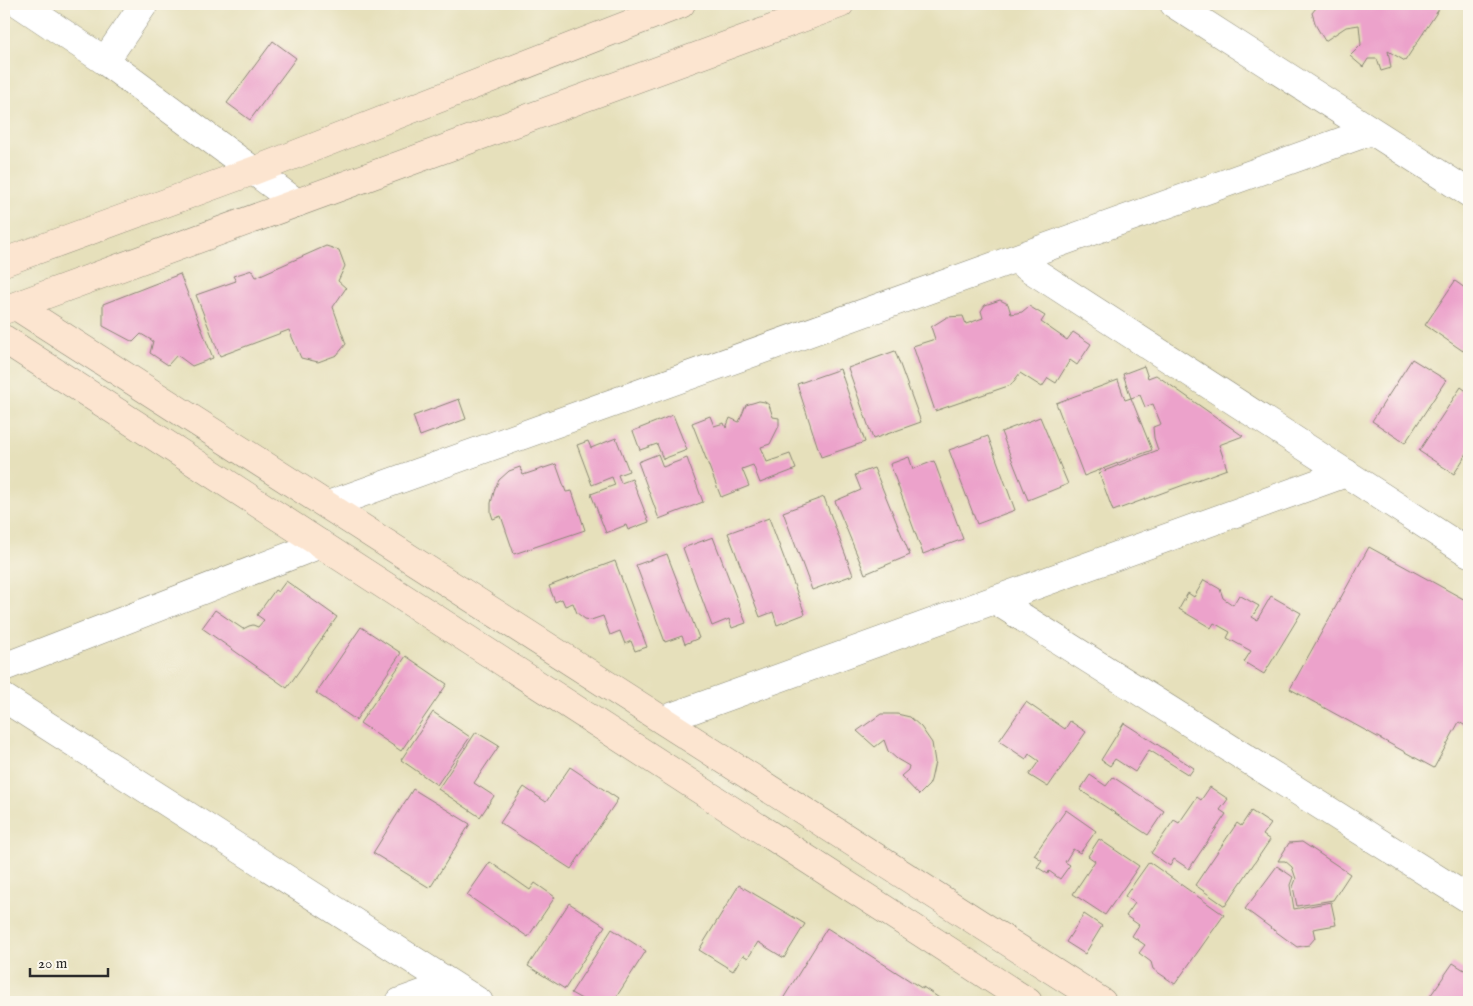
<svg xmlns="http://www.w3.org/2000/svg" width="1473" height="1006" font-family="'IM FELL English',serif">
	<rect width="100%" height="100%" fill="#fbf7ec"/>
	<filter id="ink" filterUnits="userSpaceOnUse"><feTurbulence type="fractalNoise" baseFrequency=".02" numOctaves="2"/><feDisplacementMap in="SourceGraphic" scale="10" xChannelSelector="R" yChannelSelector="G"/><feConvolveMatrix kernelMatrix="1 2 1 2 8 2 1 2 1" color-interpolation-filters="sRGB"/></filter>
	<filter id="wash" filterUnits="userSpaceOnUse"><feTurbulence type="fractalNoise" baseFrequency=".0096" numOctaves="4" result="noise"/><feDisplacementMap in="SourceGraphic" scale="20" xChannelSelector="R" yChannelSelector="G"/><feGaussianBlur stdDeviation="1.12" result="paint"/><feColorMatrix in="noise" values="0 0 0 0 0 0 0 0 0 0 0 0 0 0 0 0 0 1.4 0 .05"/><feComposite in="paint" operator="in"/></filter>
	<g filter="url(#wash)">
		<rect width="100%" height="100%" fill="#e6e0bb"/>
		<g id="blocks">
			<path fill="#eca2cb" d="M1319 4H1330L1336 8 1339 4H1402L1403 5 1404 4H1431L1439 9 1405 61 1388 51 1391 68 1381 71 1377 59H1368L1363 67 1350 56 1361 45 1359 25 1346 27 1325 41 1316 26 1312 13Z
				M273 41 296 58 250 120 227 103Z
				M326 246 339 250 345 266 338 281 346 288 333 307 346 344 337 355 318 362 301 358 289 330 220 356 196 295 236 281 233 276 252 270 256 277Z
				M180 274 213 358 192 366 177 355 168 365 150 353 153 341 141 334 133 342 103 326V304Z
				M1455 281 1469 291V341L1463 351 1425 325Z
				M1000 300 1008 304 1011 314 1022 312 1029 306 1045 316 1041 322 1067 340 1073 332 1091 344 1077 365 1070 360 1056 383 1048 378 1042 387 1020 373 1011 385 935 411 913 346 935 339 931 327 947 317 963 316 966 324 983 318 981 311 985 305Z
				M895 351 921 422 873 439 848 368Z
				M1412 359 1446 380 1405 443 1372 421Z
				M1144 366 1148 378 1156 375 1243 436 1219 445 1227 469 1113 511 1099 473 1158 450 1154 438 1153 427 1161 424 1153 404 1145 407 1140 395 1131 398 1123 374Z
				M840 369 865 442 821 457 797 384Z
				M1118 380 1125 400 1131 398 1152 450 1084 476 1056 403Z
				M1461 387 1469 393V450L1454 474 1419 451Z
				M459 399 466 419 420 436 413 416Z
				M759 401 765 402 769 405 773 417 779 418V426L770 444 761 447 767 462 790 454 796 469 760 483 753 465 742 469 749 486 721 497 692 423 710 416 714 426 724 423 726 428 730 418 739 422 746 405Z
				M673 415 687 450 663 459 657 444 640 450 633 431Z
				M1040 417 1068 484 1028 500 1001 432Z
				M988 436 1015 510 977 524 949 450Z
				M616 438 629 471 618 475 621 483 632 479 649 522 628 530 626 525 606 533 591 494 615 485 612 477 592 485 577 445 588 441 591 448Z
				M658 454 663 467 687 458 703 502 659 519 638 462Z
				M909 457 913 469 934 461 963 539 923 554 890 464Z
				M556 464 566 492 572 491 585 530 514 554 501 516 493 519 491 513V503L495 488 499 480 509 471 520 467 523 475Z
				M874 468 910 555 865 574 835 501 861 490 855 475Z
				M824 497 853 575 812 590 783 512Z
				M769 518 805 614 777 625 773 612 760 617 728 533Z
				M713 537 746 623 732 628 729 619 712 626 683 548Z
				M1369 547 1469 602V728L1459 722 1434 768 1290 689Z
				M667 554 699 638 685 644 682 636 665 642 636 565Z
				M615 561 647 647 635 651 631 641 625 644 620 631 610 635 603 616 591 620 585 619 577 613 573 603 565 606 562 599 555 602 549 586Z
				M1204 580 1220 589 1223 598 1233 605 1239 595 1259 606 1252 617 1257 620 1271 596 1301 613 1264 674 1244 662 1251 651 1227 638 1230 632 1214 623 1211 628 1179 609 1188 593 1194 597Z
				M286 581 337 617 287 688 202 628 215 610 243 629 249 626 253 625 258 627 264 620 257 615 275 590 278 592Z
				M361 627 401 653 356 720 316 693Z
				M406 656 447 684 401 751 360 723Z
				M1026 702 1065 729 1070 721 1086 732 1048 787 1029 775 1039 761 1029 754 1026 759 999 741Z
				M433 712 470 737 437 785 401 760Z
				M881 714H897L910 717 921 727 932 743 935 762 931 780 929 785 919 795 901 776 908 770 909 766 897 759 888 751 884 740 875 747 857 731Z
				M1124 723 1194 768 1189 775 1149 750 1135 772 1115 759 1110 766 1101 760Z
				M476 732 499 746 474 783 494 796 480 817 438 789Z
				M570 767 618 799 571 869 500 823 524 787 546 802Z
				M1090 775 1106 786 1113 777 1164 811 1148 835 1080 790Z
				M1210 787 1228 799 1220 810 1226 814 1189 869 1174 859 1170 866 1151 853 1174 820 1179 823 1197 797 1201 800Z
				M413 789 470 824 430 888 373 853Z
				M1066 810 1096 831 1080 853 1073 849 1065 862 1070 865 1060 879 1049 871 1048 874 1037 867 1042 860 1034 855Z
				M1251 811 1271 824 1263 835 1270 840 1225 906 1195 885 1237 823 1241 826Z
				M1099 839 1139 866 1105 915 1073 894 1095 861 1088 856Z
				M1302 842 1350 874 1333 900 1297 906 1293 887 1296 879 1292 867 1285 861H1278L1289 843Z
				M490 862 530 890 535 883 555 897 528 937 467 895Z
				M1149 862 1224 915 1175 984 1153 969 1151 962 1139 953 1145 945 1132 936 1139 925 1126 916 1135 903 1125 896Z
				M1277 866 1293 877 1290 885 1294 909 1331 902 1336 925 1313 929 1315 938 1309 945 1297 947 1245 909Z
				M739 885 805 924 784 958 758 942 748 958 743 955 733 971 699 950Z
				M569 903 605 926 565 989 528 966Z
				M1084 914 1102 926 1085 954 1066 942Z
				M827 928 923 989V987L945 1002H781Z
				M612 929 646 951 613 1002H587L571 993Z
				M1453 963 1469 973V1002H1426Z"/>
		</g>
	</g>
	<g filter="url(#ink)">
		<use href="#blocks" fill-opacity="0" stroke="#888673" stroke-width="1"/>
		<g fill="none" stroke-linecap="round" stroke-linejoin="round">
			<g stroke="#888673" stroke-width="29">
				<path id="street" d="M20 4 105 61 297 203
					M1174 4 1469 193
					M105 61 144 4
					M1015 259 1469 553
					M328 505 1371 131
					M995 600 1469 899
					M4 667 321 544
					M4 698 479 1002
					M663 720 1346 473
					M400 1002 450 984"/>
			</g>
			<g stroke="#888673" stroke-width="29">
				<path id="secondary" d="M4 262 253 171 681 4
					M16 306 1102 1002
					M4 310 840 4
					M4 339 1028 1002"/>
			</g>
			<use href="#street" stroke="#fff" stroke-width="28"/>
			<use href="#secondary" stroke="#fce5d0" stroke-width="28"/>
		</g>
	</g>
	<rect width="1473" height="1006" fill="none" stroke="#fbf7ec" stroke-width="20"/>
	<path d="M30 968v8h78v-8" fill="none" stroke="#2b2b2b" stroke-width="2.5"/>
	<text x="38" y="968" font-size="15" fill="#2b2b2b" stroke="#fbf7ec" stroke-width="4" paint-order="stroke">20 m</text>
</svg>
